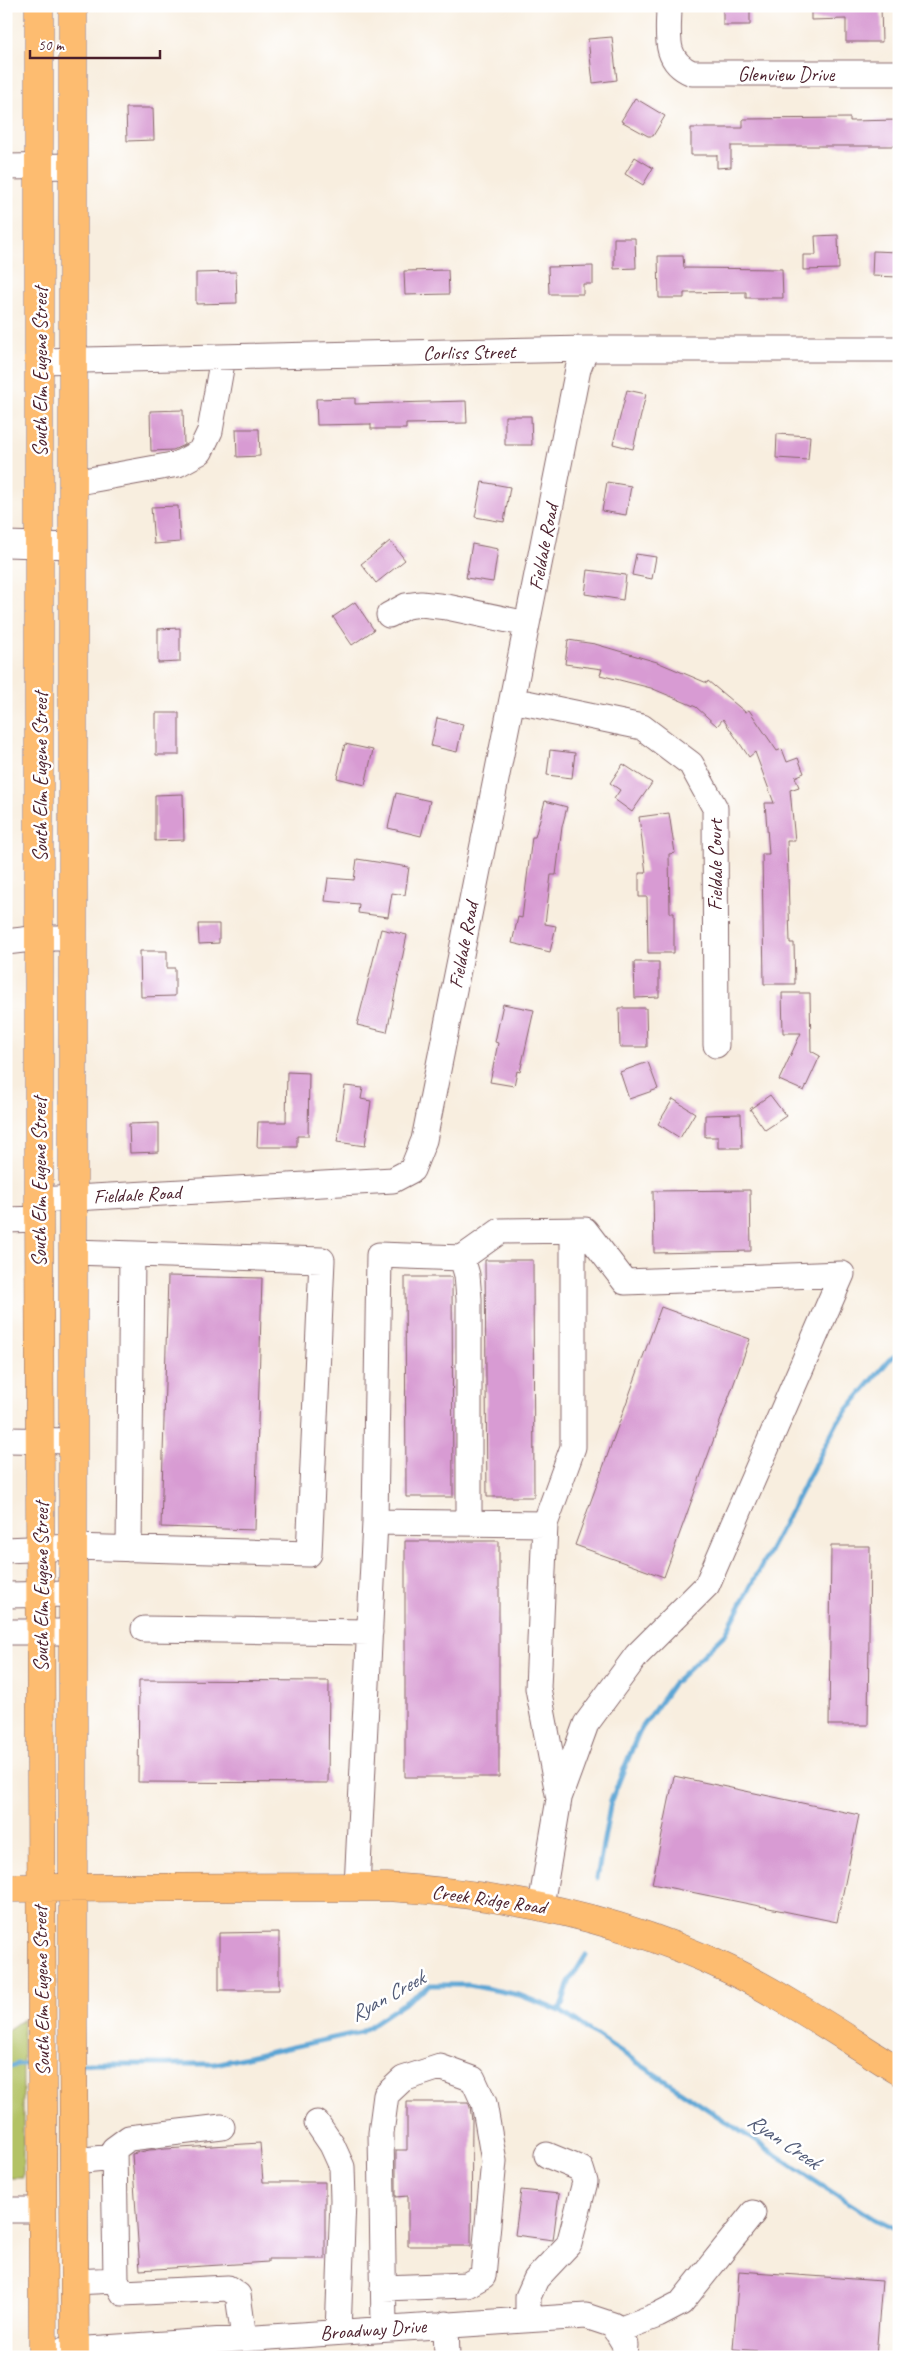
<svg xmlns="http://www.w3.org/2000/svg" width="905" height="2363" font-family="Caveat,sans-serif">
	<rect width="100%" height="100%" fill="#fff"/>
	<filter id="ink" filterUnits="userSpaceOnUse"><feTurbulence type="fractalNoise" baseFrequency=".02" numOctaves="2"/><feDisplacementMap in="SourceGraphic" scale="10" xChannelSelector="R" yChannelSelector="G"/><feConvolveMatrix kernelMatrix="1 2 1 2 8 2 1 2 1" color-interpolation-filters="sRGB"/></filter>
	<filter id="wash" filterUnits="userSpaceOnUse"><feTurbulence type="fractalNoise" baseFrequency=".0096" numOctaves="4" result="noise"/><feDisplacementMap in="SourceGraphic" scale="20" xChannelSelector="R" yChannelSelector="G"/><feGaussianBlur stdDeviation="1.12" result="paint"/><feColorMatrix in="noise" values="0 0 0 0 0 0 0 0 0 0 0 0 0 0 0 0 0 1.4 0 .05"/><feComposite in="paint" operator="in"/></filter>
	<g filter="url(#wash)">
		<rect width="100%" height="100%" fill="#f8eedf"/>
		<path fill="#b3c265" stroke="#7e7048" d="M23 2019V2178H6V2031Z"/>
		<g fill="none" stroke-linecap="round" stroke-linejoin="round">
			<path stroke="#5ca5d4" stroke-width="5" d="M597 1878 611 1801 639 1732 673 1684 726 1633 838 1421 889 1360 899 1353
				M560 2011 569 1982 586 1955
				M81 2064H215L361 2032 431 1985H469L519 1995 560 2011 824 2187 874 2219 899 2231
				M6 2069 18 2064H35"/>
		</g>
		<g id="blocks">
			<path fill="#d89bd3" d="M723 6H750V25H723Z
				M811 6H881L882 42H846V19L811 20Z
				M612 37 617 80 593 83 588 39Z
				M635 98 665 116 653 136H648L621 121Z
				M126 108H153L154 140 127 141Z
				M850 118V121L899 120V146H731V167L717 168V155H691V128H743V119Z
				M635 157 653 168 643 185 625 174Z
				M838 235 839 269 803 270V255H816L815 236Z
				M614 238H635L636 268 614 269Z
				M873 251 899 252V277L872 276Z
				M658 256H683L684 268 782 269 783 298H746V292L684 293V298H659Z
				M593 266V284H583V294H549L548 267Z
				M448 270 449 294 405 295 404 271Z
				M236 272 237 303 196 304V273Z
				M627 390 646 394 633 449 613 444Z
				M355 398V404L466 401 467 423 406 424V429H371V424L317 425 316 399Z
				M183 410 184 445 173 450 151 451 150 411Z
				M505 416H531L532 445H505Z
				M236 429H259L260 456 237 457Z
				M777 434 810 436 808 460 776 458Z
				M482 482 510 487 504 522 475 517Z
				M607 482 631 486 626 515 602 511Z
				M178 506 180 542 154 544 151 507Z
				M390 541 405 560 376 583 361 564Z
				M472 544 498 549 493 582 466 578Z
				M636 554 656 557 652 579 632 575Z
				M588 570 626 575 623 600 585 594Z
				M355 602 374 630 352 645 333 617Z
				M180 628V662L158 663V629Z
				M568 640 595 644 657 662 707 683 708 681 745 712 749 710 777 751 782 749 787 762 798 758 804 773 795 777 799 787 790 790 795 841H787L790 943H794L795 984H764L762 854H769L765 803H774L755 752 749 757 723 719 717 726 696 707 651 688 600 675 602 669 565 664Z
				M156 713H179V755H156Z
				M437 718 463 724 457 752 431 746Z
				M345 744 373 750 365 785 337 778Z
				M550 750 575 753 572 778 547 775Z
				M623 764 652 783 632 812 614 799 620 790 610 783Z
				M396 793 430 801 421 836 388 828Z
				M183 794 184 840 155 841V795Z
				M545 801 567 807 562 827 556 875H551L545 924 556 926 550 952 512 943 518 917 522 918 532 837H535Z
				M669 813 675 853 669 854 670 913H674V953H648L647 897H639V873H646L639 817Z
				M357 859 409 867 405 895 392 893 388 917 358 913 359 904 325 901 328 878 354 880Z
				M198 924H219V943L199 944Z
				M381 929 407 935 387 1032 357 1025Z
				M140 951H167V968H175V996L141 997Z
				M634 962H659V997L635 998Z
				M782 993H810L811 1051 820 1056 804 1091 779 1080 801 1033H783Z
				M503 1004 534 1010 520 1072 517 1071 514 1086 490 1082 498 1043 495 1042Z
				M619 1008H646L647 1047H620Z
				M648 1062 658 1089 629 1099 620 1072Z
				M287 1072 309 1073 308 1136H297V1147H257L258 1122H286Z
				M345 1086 363 1088 361 1099 371 1101 365 1146 337 1142Z
				M770 1095 786 1116 765 1130 750 1109Z
				M673 1099 695 1113 680 1138 658 1124Z
				M741 1114 742 1148H718V1137H705V1115Z
				M159 1123V1152L130 1153 129 1124Z
				M750 1190 751 1251 654 1253 653 1191Z
				M485 1260H533L534 1497H487Z
				M168 1276 262 1278 255 1530 161 1527Z
				M405 1277H452L453 1497H406Z
				M661 1307 750 1339 664 1577 575 1545Z
				M405 1541H499V1777H405Z
				M831 1546H870L868 1725H829Z
				M139 1680 329 1681 328 1783 138 1782Z
				M674 1776 859 1815 837 1922 652 1884Z
				M279 1932V1990H219V1933Z
				M407 2102H468L470 2107 472 2120 471 2246H408V2196L396 2197V2150H407Z
				M260 2143 263 2182H325V2259H268V2262L140 2270 132 2154 149 2150Z
				M521 2190 559 2194 553 2240 515 2235Z
				M739 2271 882 2281 876 2357H844L733 2349Z"/>
		</g>
	</g>
	<g filter="url(#ink)">
		<use href="#blocks" fill-opacity="0" stroke="#87676a" stroke-width="1"/>
		<g fill="none" stroke-linecap="round" stroke-linejoin="round">
			<g stroke="#87676a" stroke-width="27">
				<path id="minor" d="M669 6C669 33 662 61 692 73H899
					M6 167 73 166
					M40 361 586 349H899
					M73 483 178 464 200 452 210 431 223 357
					M6 544 73 546
					M389 615 406 606 421 604 447 607 527 624
					M512 700 642 727 691 764 715 808 716 1045
					M6 942 40 938H73
					M39 1200 393 1180 412 1170 424 1140 578 369 586 349
					M6 1220 39 1219
					M462 1258 467 1275 469 1299V1523
					M6 1440 73 1441
					M375 1522 379 1255 462 1258 500 1231 585 1230 625 1282 842 1274 707 1585 637 1655 586 1724 559 1798
					M545 1524 573 1447V1230
					M129 1549 132 1254
					M6 1550 73 1547 309 1554 322 1260 73 1252
					M6 1595 73 1594
					M144 1629 370 1632
					M6 1632H73
					M357 1887 375 1522 545 1524 538 1688 559 1799 541 1905
					M317 2123 332 2145 342 2167 343 2200 338 2332
					M222 2127 129 2138 114 2149 116 2280 123 2293 228 2288 238 2295 244 2338
					M74 2161 114 2157
					M6 2210H42
					M74 2282 116 2280
					M383 2288 467 2285 483 2276 494 2161 484 2103 473 2079 440 2067 403 2079 386 2095 381 2133 384 2328
					M528 2318V2297L536 2279 569 2244 585 2182 581 2169 547 2155
					M446 2324 447 2357
					M616 2331 658 2315 681 2303 753 2213
					M43 2352 586 2316 613 2325 625 2345 624 2357"/>
			</g>
			<g stroke="#87676a" stroke-width="29">
				<path id="major" d="M39 6V1200L43 2357
					M73 6V2025L75 2357
					M6 1888 387 1887C507 1894 622 1918 730 1970 789 1999 844 2037 899 2071"/>
			</g>
			<use href="#minor" stroke="#fff" stroke-width="25"/>
			<use href="#major" stroke="#fdbc6f" stroke-width="28"/>
		</g>
	</g>
	<g text-anchor="middle" stroke-width="5" stroke-linejoin="round" paint-order="stroke">
		<g font-size="20" fill="#4a1f2b" stroke="#fff">
			<text x="786" y="81">Glenview Drive</text>
			<text transform="translate(469 352) rotate(-1)" y="7">Corliss Street</text>
			<text transform="translate(40 372) rotate(-90)" y="7">South Elm Eugene Street</text>
			<text transform="translate(543 547) rotate(-79)" y="7">Fieldale Road</text>
			<text transform="translate(40 777) rotate(-90)" y="7">South Elm Eugene Street</text>
			<text transform="translate(715 865) rotate(-90)" y="7">Fieldale Court</text>
			<text transform="translate(463 945) rotate(-79)" y="7">Fieldale Road</text>
			<text transform="translate(39 1182) rotate(-90)" y="7">South Elm Eugene Street</text>
			<text transform="translate(137 1194) rotate(-3)" y="7">Fieldale Road</text>
			<text transform="translate(41 1587) rotate(-90)" y="7">South Elm Eugene Street</text>
			<text transform="translate(489 1899) rotate(8)" y="7">Creek Ridge Road</text>
			<text transform="translate(41 1991) rotate(-91)" y="7">South Elm Eugene Street</text>
			<text transform="translate(373 2329) rotate(-4)" y="7">Broadway Drive</text>
		</g>
		<g font-size="21" font-style="italic" fill="#525b77" stroke="#fff">
			<text transform="translate(387 1996) rotate(-29)" y="7">Ryan Creek</text>
			<text transform="translate(784 2141) rotate(34)" y="7">Ryan Creek</text>
		</g>
	</g>
	<rect width="905" height="2363" fill="none" stroke="#fff" stroke-width="25"/>
	<path d="M30 50v8h130v-8" fill="none" stroke="#4a1f2b" stroke-width="2.5"/>
	<text x="38" y="50" font-size="15" fill="#4a1f2b" stroke="#ffffff" stroke-width="4" paint-order="stroke">50 m</text>
</svg>
